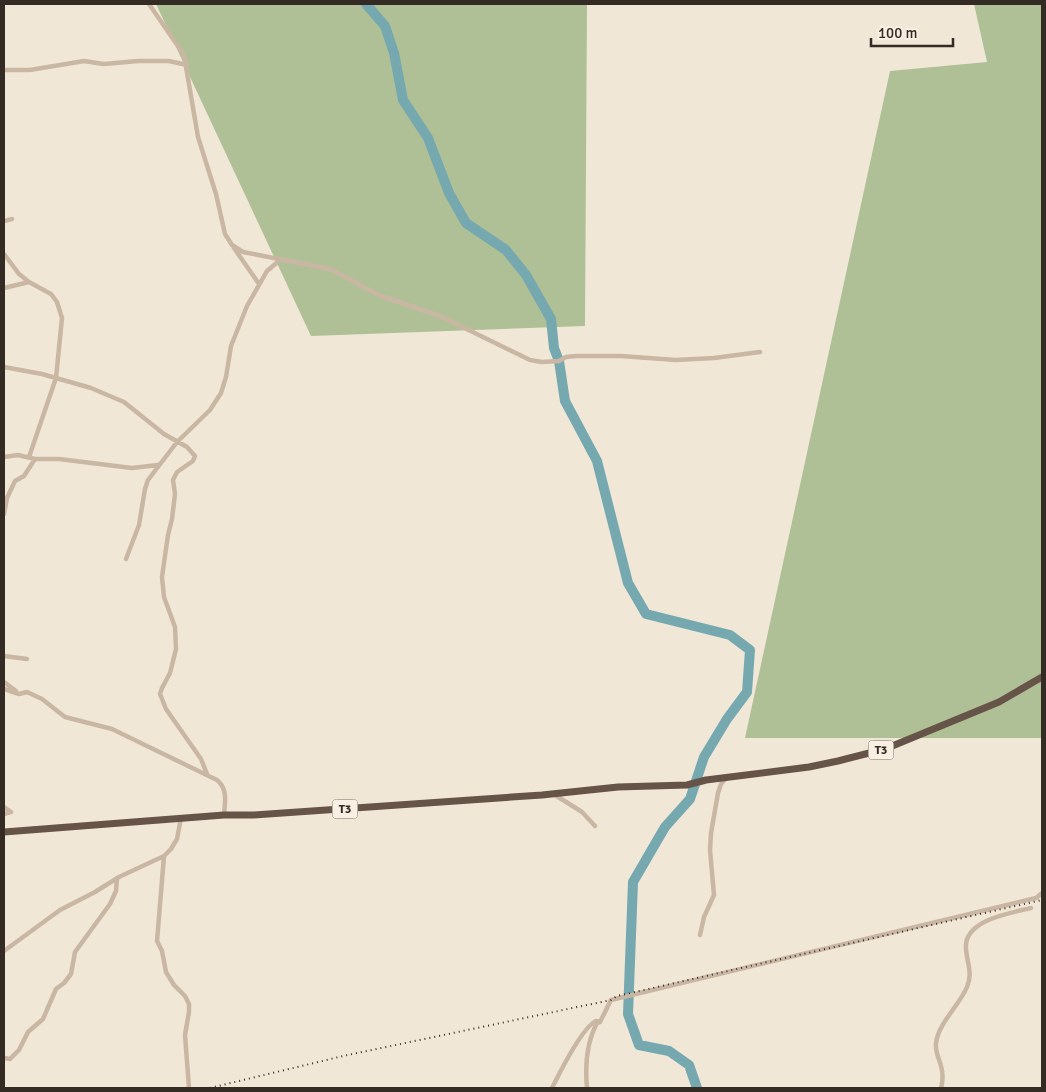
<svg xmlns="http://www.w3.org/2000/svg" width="1046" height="1092" font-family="Signika,sans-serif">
	<rect width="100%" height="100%" fill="#f1e7d7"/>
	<path fill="#afc097" d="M156 4H587L585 326 311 336Z
		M974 4H1042V738H745L890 71 987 62Z"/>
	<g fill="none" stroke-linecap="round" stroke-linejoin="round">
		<path stroke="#75a8af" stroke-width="10" d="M366 4 385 26 394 53 403 100 428 138 449 193 466 223 506 250 526 275 551 319 554 348 559 361 565 401 597 461 628 583 646 614 730 635 750 650 747 692 727 719 704 757 690 799 665 827 633 882 628 1014 639 1045 669 1051 689 1065 697 1088"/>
		<path stroke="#c9b7a3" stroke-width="4.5" d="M149 4 184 55 198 137 216 194 225 234 232 245 243 252 330 269 381 296 440 316 530 360 542 362 559 361 566 357 576 356H621L676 360 714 358 760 352
			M4 70H30L84 61 104 64 138 61H169L187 65
			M4 221 12 219
			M234 248 259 284
			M4 254 19 274 29 282 51 294 57 302 62 318 56 378 29 457
			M4 288 29 282
			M4 367 42 374 91 388 124 402 164 434 187 447 195 456 193 461 177 472 173 480 175 494 172 519 168 535 162 577 164 597 175 627 176 649 170 673 162 688 160 694 166 709 201 759 207 774
			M4 457 18 455 35 459H59L132 468 158 465
			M4 514 7 498 15 481 24 476 35 459
			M126 559 139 525 145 489 148 480 177 442 210 410 221 393 226 377 231 346 247 306 267 271 280 260
			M4 656 27 659
			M4 682 16 691
			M4 689 19 694 27 692 42 699 65 717 112 729 217 780C228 789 225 802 224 815
			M555 795 582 812 595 826
			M4 807 11 812
			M4 814 11 812
			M164 856 157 941 162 951 166 972 174 985 185 996 189 1004V1012L185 1035 189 1088
			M700 935 704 917 714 895 710 850 711 833 718 793 721 784 726 778
			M4 951 60 910 95 892 119 877 164 856 171 849 177 839 181 818
			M4 1058 10 1059 19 1050 28 1032 43 1019 56 989 64 983 71 974 75 952 110 904 116 891 117 878
			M552 1088C559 1074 582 1027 596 1021L600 1022
			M587 1088C585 1066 586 1043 597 1023L600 1022 611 1000 1036 898 1042 893
			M941 1088C943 1081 943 1073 941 1066 939 1058 935 1052 936 1043 939 1022 959 1006 967 987 973 973 967 963 966 949 963 920 1010 913 1031 908"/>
		<path stroke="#665448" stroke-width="7" d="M4 832 224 815H253L542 795 618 787 687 785 706 780 809 767 838 761 885 749 999 702 1042 677"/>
		<path stroke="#342b25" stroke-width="2" stroke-dasharray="1 4" stroke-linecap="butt" d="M210 1088 343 1056 611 1000 617 996 644 990 1042 900"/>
	</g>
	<g text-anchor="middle" stroke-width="5" stroke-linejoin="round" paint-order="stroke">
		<g fill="#f9f0e3" stroke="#6f665e" stroke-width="1">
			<rect x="868.5" y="740.5" width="25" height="19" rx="4"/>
			<rect x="332.5" y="799.5" width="25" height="19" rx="4"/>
		</g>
		<g font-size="12" font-weight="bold" fill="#342b25">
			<text x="881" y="754">T3</text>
			<text x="345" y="813">T3</text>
		</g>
	</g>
	<rect width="1046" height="1092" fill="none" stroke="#342b25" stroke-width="10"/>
	<path d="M871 38v8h82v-8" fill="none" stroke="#342b25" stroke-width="2.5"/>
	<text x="878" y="38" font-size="15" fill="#342b25" stroke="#f9f0e3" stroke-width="4" paint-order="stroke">100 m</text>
</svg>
